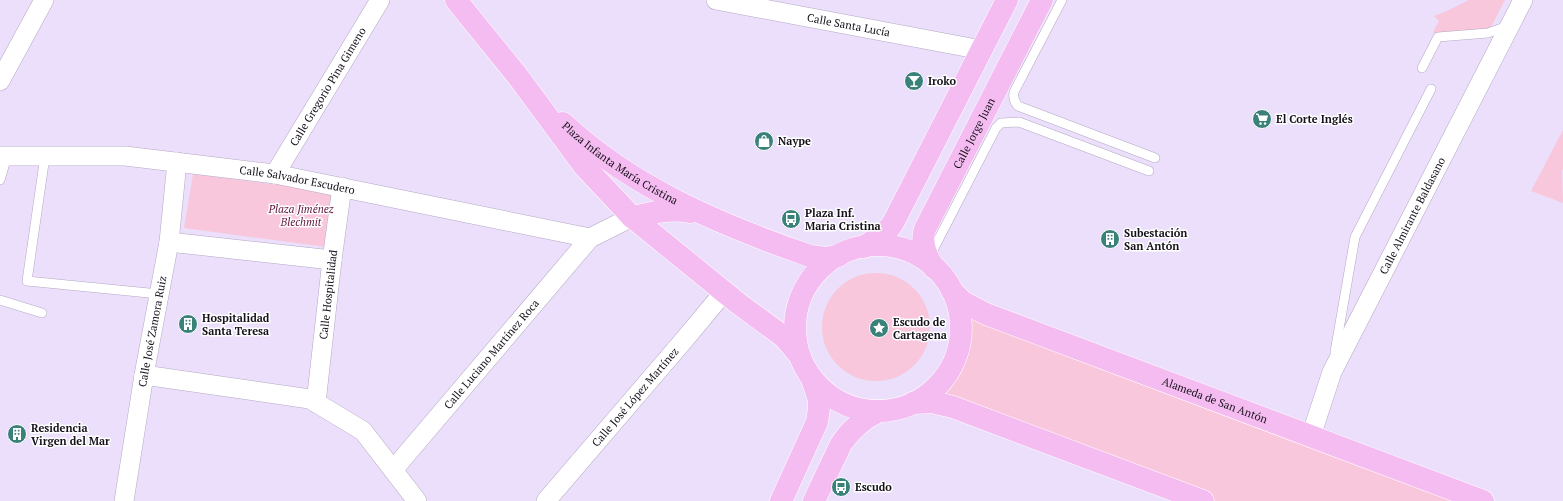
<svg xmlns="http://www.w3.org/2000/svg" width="1563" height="501" font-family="'PT Serif',serif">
	<rect width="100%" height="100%" fill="#ebdffb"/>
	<path fill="#f9c7db" d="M1469 0H1505L1488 33 1438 37 1433 32 1439 21 1434 16 1447 11Z
		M1563 130V169L1562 171 1563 203 1531 191Z
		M193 174 333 192 326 247 184 228Z
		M822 327a54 54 0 1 1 108 0a54 54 0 1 1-108 0Z
		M957 306 1483 501H1203L927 395C954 370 966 343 957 306Z"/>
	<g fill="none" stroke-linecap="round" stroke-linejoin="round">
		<g stroke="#b4a8c3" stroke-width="10">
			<path id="service" d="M1062 0 1014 92C1013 98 1014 102 1018 106L1155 158
				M1422 68 1438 37 1488 33 1508 26
				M45 156 27 281 159 294
				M0 180 7 156
				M932 256 933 250 996 128 1001 123 1019 122 1149 171
				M0 300 42 313
				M1335 352 1355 237 1431 89"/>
		</g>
		<g stroke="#b4a8c3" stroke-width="20">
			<g id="minor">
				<path id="s1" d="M716 0 982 50"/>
				<path d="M0 81 44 0"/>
				<path id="s2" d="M0 156H125L275 174 590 238"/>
				<path id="s3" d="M275 174 380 0"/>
				<path d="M169 242 332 260"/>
				<path d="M144 375 310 399 363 431 417 501"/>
				<path id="s4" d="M316 403 332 260 342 187"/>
				<path id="s5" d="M1311 436 1332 372 1523 0"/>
				<path id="s6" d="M393 470 590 238 632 217"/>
				<path id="s7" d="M124 501 144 375 169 242 177 162"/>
				<path id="s8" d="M546 501 684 340 724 292"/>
			</g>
		</g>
		<g stroke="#fff" stroke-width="23">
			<g id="primary">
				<path d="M456 0 519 78 584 166 632 217 739 304 784 337 800 356"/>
				<path id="s9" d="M563 123C632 188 721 225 810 256L825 258 838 256"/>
				<path d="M632 217C652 213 670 208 690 212"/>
				<circle cx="878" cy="328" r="83"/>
				<path d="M864 247C875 238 885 236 893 223L1007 0"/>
				<path id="s10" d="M934 268C926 256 920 243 925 229L1042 0"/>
				<path id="s11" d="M952 291 963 302 986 314 1483 501"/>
				<path d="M913 403 932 402 953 407 1203 501"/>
				<path d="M781 501 817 422 819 408V400L812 379"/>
				<path d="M814 501 841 444C851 429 863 419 879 411"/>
			</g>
		</g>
		<use href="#service" stroke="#fff" stroke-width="9"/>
		<use href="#minor" stroke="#fff" stroke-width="19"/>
		<use href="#primary" stroke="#f5bcf1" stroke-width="22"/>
	</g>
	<defs>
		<g id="bar-disc" transform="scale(1)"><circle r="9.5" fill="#3a8179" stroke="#fff"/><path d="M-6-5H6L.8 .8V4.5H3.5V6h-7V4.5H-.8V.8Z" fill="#fff"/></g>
		<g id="supermarket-disc" transform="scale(1)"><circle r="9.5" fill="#3a8179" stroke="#fff"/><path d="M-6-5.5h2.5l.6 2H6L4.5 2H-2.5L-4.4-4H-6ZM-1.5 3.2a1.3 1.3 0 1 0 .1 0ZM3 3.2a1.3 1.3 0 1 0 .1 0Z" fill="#fff"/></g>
		<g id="shop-disc" transform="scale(1)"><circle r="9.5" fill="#3a8179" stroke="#fff"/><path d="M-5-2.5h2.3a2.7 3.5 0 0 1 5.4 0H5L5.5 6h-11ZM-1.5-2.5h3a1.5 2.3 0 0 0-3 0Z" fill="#fff"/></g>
		<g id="bus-disc" transform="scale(1)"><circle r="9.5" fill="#3a8179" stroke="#fff"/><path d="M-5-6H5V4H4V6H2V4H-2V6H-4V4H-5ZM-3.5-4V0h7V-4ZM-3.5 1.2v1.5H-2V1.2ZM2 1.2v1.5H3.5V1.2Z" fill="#fff"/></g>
		<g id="building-disc" transform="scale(1)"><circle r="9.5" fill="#3a8179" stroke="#fff"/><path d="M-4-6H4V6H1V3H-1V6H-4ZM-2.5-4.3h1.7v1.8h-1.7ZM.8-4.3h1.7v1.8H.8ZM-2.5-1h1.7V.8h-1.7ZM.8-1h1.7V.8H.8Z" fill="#fff"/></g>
		<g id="sight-disc" transform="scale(1)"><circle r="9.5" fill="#3a8179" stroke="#fff"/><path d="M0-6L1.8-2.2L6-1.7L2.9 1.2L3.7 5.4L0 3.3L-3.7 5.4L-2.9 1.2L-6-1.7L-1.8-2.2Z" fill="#fff"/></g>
	</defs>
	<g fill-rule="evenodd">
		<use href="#bar-disc" x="914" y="81"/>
		<use href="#supermarket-disc" x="1262" y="119"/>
		<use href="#shop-disc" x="764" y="141"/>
		<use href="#bus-disc" x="791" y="219"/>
		<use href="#building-disc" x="1110" y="239"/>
		<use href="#building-disc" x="188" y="324"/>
		<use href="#sight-disc" x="879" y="328"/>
		<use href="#building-disc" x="17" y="434"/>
		<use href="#bus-disc" x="841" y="487"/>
	</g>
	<g text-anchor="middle" stroke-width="3" stroke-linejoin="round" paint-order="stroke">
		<g font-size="11" fill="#15101a" stroke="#fff">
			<text dy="4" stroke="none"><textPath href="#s1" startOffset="135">Calle Santa Lucía</textPath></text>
			<text dy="4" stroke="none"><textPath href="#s3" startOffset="102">Calle Gregorio Pina Gimeno</textPath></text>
			<text dy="4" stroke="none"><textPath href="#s10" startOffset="149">Calle Jorge Juan</textPath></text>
			<text dy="4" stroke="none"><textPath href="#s9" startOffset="70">Plaza Infanta María Cristina</textPath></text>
			<text dy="4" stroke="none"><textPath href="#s2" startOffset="299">Calle Salvador Escudero</textPath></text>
			<text dy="4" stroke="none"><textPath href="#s5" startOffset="243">Calle Almirante Baldasano</textPath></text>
			<text dy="4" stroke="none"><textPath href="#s4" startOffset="109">Calle Hospitalidad</textPath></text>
			<text dy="4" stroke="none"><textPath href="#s7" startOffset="172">Calle José Zamora Ruiz</textPath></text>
			<text dy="4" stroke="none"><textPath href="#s6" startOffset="152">Calle Luciano Martínez Roca</textPath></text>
			<text dy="4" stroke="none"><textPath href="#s8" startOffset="137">Calle José López Martínez</textPath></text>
			<text dy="4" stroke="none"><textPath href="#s11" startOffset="286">Alameda de San Antón</textPath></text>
		</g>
		<g font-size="11" font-weight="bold" fill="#15101a" stroke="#fff" text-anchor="start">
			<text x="928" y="85">Iroko</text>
			<text x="1276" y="123">El Corte Inglés</text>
			<text x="778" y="145">Naype</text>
			<text x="805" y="217">Plaza Inf.<tspan x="805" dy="13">Maria Cristina</tspan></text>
			<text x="1124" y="237">Subestación<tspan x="1124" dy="13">San Antón</tspan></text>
			<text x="202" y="322">Hospitalidad<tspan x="202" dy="13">Santa Teresa</tspan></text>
			<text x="893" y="326">Escudo de<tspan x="893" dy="13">Cartagena</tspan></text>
			<text x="31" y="432">Residencia<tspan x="31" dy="13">Virgen del Mar</tspan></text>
			<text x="855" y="491">Escudo</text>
		</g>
		<g font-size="11" font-style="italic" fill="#61153d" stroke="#fff">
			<text x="301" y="213">Plaza Jiménez<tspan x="301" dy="13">Blechmit</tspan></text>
		</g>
	</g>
</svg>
